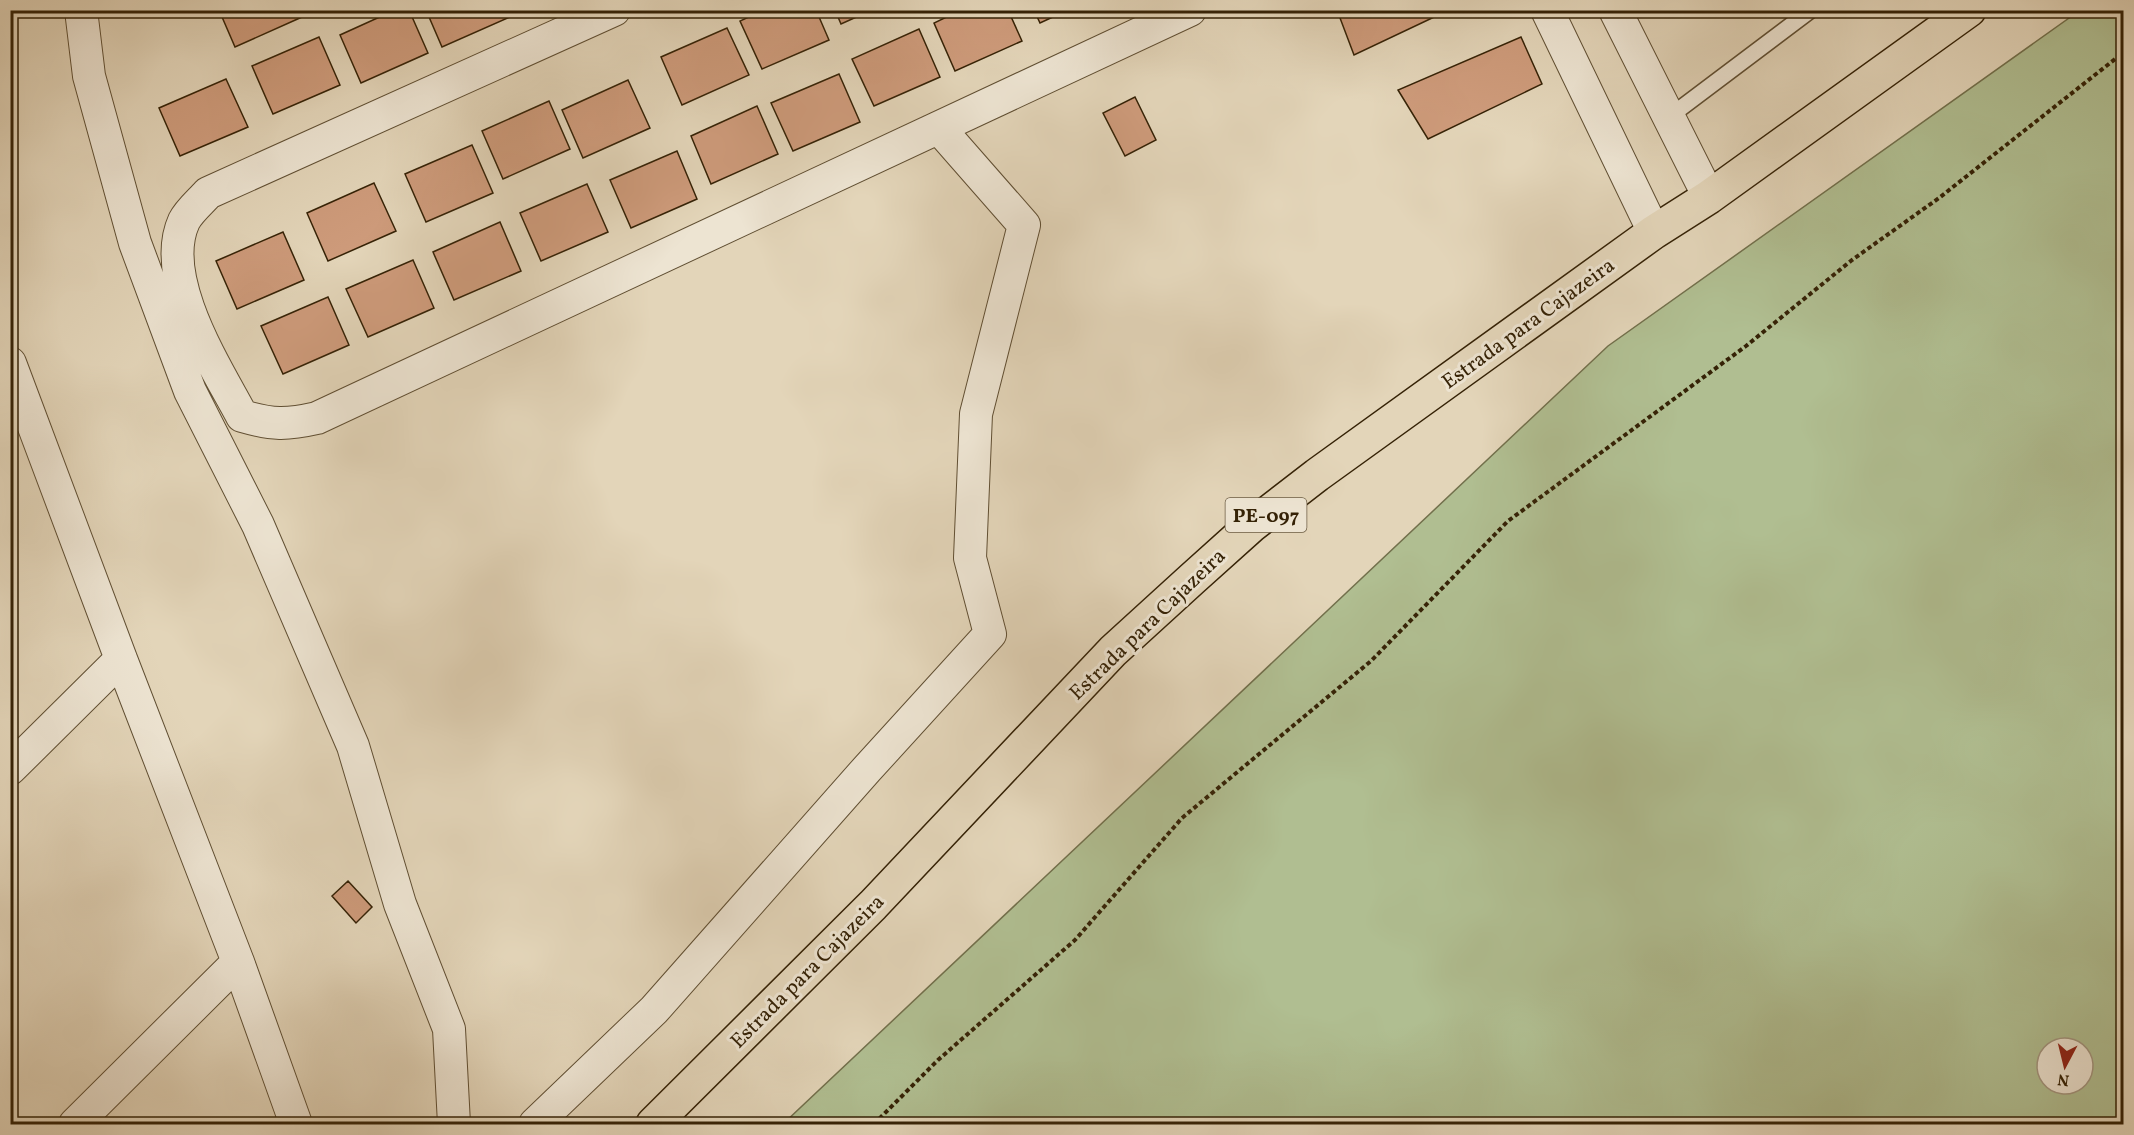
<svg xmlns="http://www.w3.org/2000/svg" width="2134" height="1135" font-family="Vollkorn,serif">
	<rect width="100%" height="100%" fill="#e3d5b9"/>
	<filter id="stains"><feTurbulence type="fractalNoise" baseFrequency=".00333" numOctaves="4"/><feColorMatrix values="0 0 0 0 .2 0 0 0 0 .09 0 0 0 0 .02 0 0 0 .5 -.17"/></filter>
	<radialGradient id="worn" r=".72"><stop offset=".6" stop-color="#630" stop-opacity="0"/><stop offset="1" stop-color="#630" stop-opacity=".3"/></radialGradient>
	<path fill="#b0be91" stroke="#72704c" stroke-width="1.5" fill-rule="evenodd" d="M2079 11H2124L2123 1124H783L1608 346ZM2047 1048H2083V1084H2047Z"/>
	<path fill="#ce9b7b" stroke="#352206" stroke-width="1.5" d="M219 10H299L302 17 235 47Z
		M395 10H409L428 53 361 83 340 35Z
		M426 10H507L510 17 442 47Z
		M764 10H816L829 40 762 69 740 21Z
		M835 10H872L841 24Z
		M961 10H1008L1022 41 955 71 934 23Z
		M1034 10H1068L1040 23Z
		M1337 10H1449L1354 55Z
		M727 28 749 75 682 105 661 57Z
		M919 29 940 77 874 106 852 59Z
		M319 37 340 85 273 114 252 66Z
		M1521 37 1542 84 1428 139 1398 90Z
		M839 74 860 122 793 151 771 103Z
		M226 79 248 127 180 156 159 108Z
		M628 80 650 128 583 158 562 110Z
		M1135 97 1156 140 1125 156 1103 113Z
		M549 101 570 149 503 179 482 131Z
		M757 106 778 154 711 184 691 136Z
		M472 145 493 193 426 222 405 174Z
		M677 151 697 199 631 228 610 180Z
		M374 183 396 231 328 261 307 213Z
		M587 184 608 232 541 261 520 213Z
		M500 222 521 271 454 300 433 252Z
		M283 232 304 280 237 309 216 261Z
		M413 260 434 308 368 337 346 289Z
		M328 297 349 345 283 374 261 326Z
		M348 881 372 907 356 923 332 896Z"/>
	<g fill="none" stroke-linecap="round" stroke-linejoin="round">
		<g stroke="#604f33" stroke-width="18">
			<path id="service" d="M1669 117 1811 10"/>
		</g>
		<g stroke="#604f33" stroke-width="34">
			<path id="minor" d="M81 10 89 76 135 243 190 391 258 525 353 746 400 904 449 1029 454 1124
				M614 10 208 193C201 201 189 211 184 221 158 278 216 367 242 416 273 425 286 425 317 418L1190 10
				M1547 10 1654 232
				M1615 10 1709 197
				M10 363 121 659 238 962 296 1124
				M10 769 121 659
				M75 1124 238 962
				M535 1124 654 1010 867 769 990 634 970 558 976 414 1024 225 939 128"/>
		</g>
		<g stroke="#352206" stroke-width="36">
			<path id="primary" d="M653 1124 873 905 1113 651 1192 579 1251 526 1317 475 1654 232 1709 197 1969 10"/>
		</g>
		<path stroke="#352206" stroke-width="4" stroke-dasharray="4.5 3" stroke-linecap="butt" d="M874 1124 938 1060 1075 940 1182 818 1371 661 1508 521 1746 346 1852 260 1939 198 2124 52"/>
		<use href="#service" stroke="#ede4d2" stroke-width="15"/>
		<use href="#minor" stroke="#ede4d2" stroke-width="32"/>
		<use href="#primary" stroke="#e3d5b9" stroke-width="33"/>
	</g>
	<g text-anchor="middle" stroke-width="6" stroke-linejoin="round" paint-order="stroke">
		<rect fill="#ede4d2" stroke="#6c5c43" stroke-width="1.5" x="1225.5" y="498" width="81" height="34" rx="4.5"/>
		<g font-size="20" font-weight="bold" fill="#352206">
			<text x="1266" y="522">PE-097</text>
		</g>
		<g font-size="21" fill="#352206" stroke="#ede4d2">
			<text transform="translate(1528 323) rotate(-36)" y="7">Estrada para Cajazeira</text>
			<text transform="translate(1147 624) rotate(-44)" y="7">Estrada para Cajazeira</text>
			<text transform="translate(807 971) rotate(-45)" y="7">Estrada para Cajazeira</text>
		</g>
	</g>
	<rect width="2134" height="1135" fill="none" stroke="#e3d5b9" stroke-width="36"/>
	<rect x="12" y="12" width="2110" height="1111" fill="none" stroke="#352206" stroke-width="3"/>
	<rect x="18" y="18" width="2098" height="1099" fill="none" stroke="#352206" stroke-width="1.5"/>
	<g transform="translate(2065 1066) rotate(187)"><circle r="28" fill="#ede4d2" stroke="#a39680" stroke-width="1.5"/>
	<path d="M0-4.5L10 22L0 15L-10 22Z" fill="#8f2418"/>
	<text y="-9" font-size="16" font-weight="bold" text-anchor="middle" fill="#352206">N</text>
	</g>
	<rect width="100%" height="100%" filter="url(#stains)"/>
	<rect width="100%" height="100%" fill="url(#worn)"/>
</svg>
